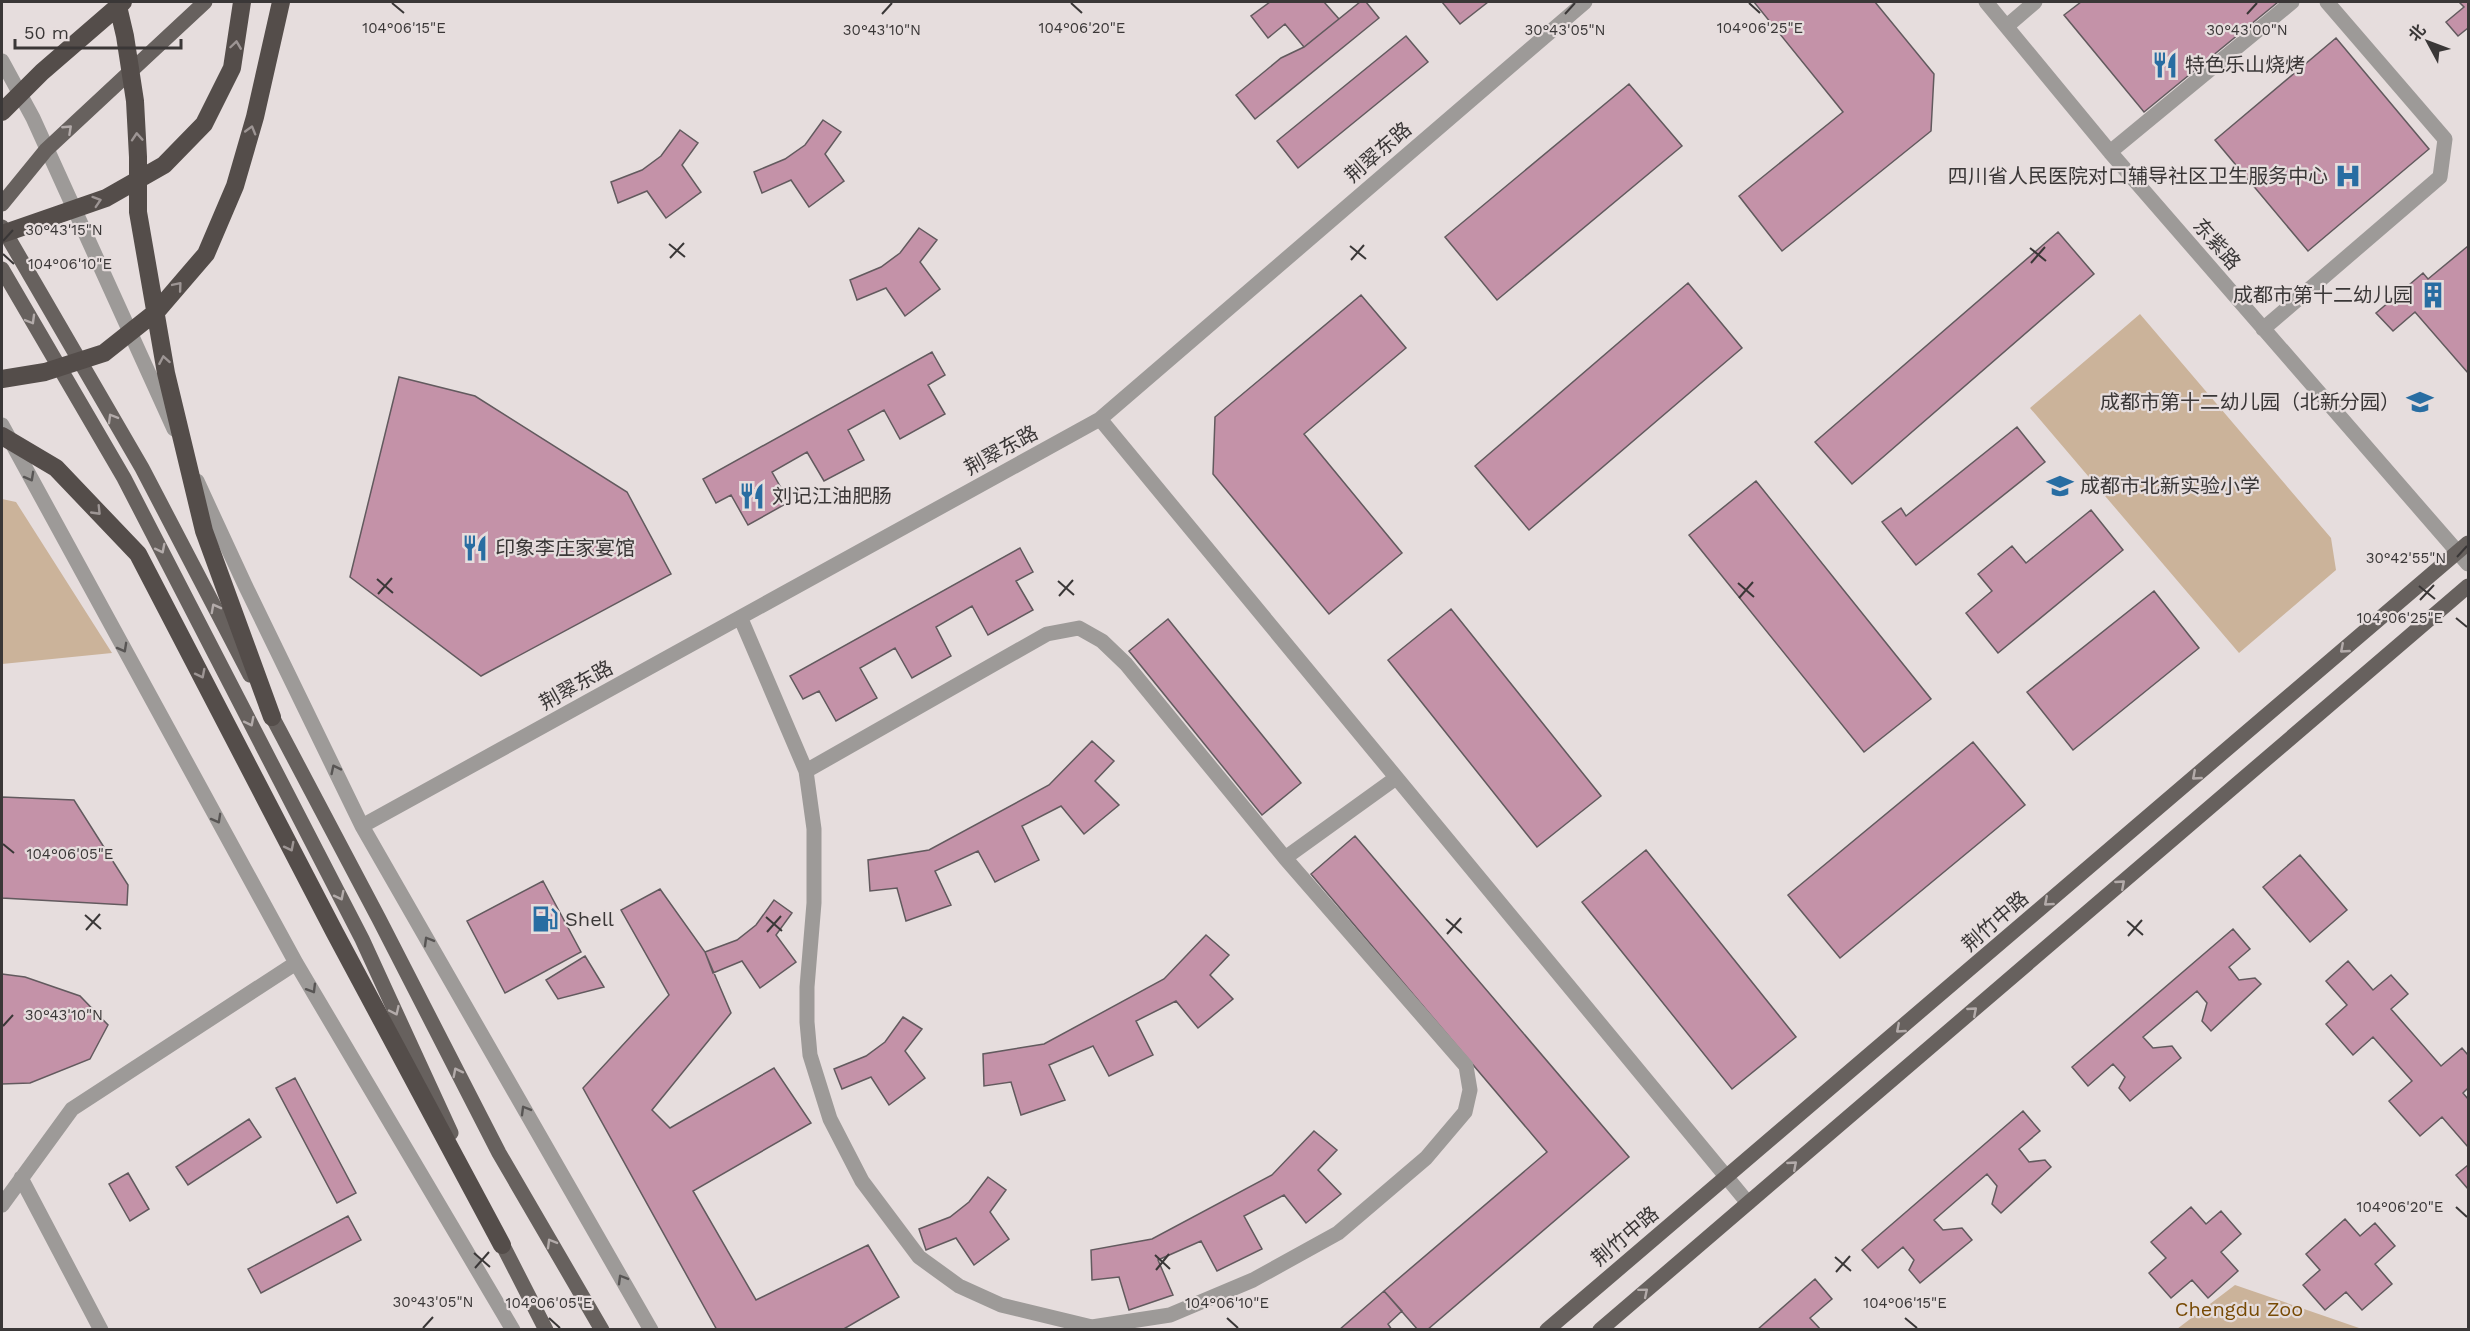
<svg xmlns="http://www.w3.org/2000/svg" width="2470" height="1331" font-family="'Work Sans','Noto Sans SC',sans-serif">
	<rect width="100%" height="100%" fill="#e6dddd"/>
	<path fill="#cbb39a" d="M2140 314 2331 538 2336 570 2239 653 2030 408Z
		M2 499 16 502 112 653 2 664Z
		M2235 1285 2362 1329H2177Z"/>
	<path fill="#c492a8" stroke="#625a5e" stroke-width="1.5" d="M1270 2H1324L1339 19 1304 47 1285 24 1268 38 1251 16Z
		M1360 2H1366L1379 18 1255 119 1236 95 1281 58 1304 47Z
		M1442 2H1488L1460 24Z
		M1754 2H1875L1934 74 1931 131 1782 251 1739 196 1843 112Z
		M2081 2H2278L2144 112 2064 15Z
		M2459 2H2468V28L2458 36 2446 22 2464 7Z
		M1406 36 1428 62 1298 168 1277 141Z
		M2336 38 2429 149 2308 251 2215 140Z
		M1629 84 1682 146 1497 300 1445 237Z
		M823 120 841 132 825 154 844 181 809 207 791 180 762 193 754 172 785 159 805 145Z
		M680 130 698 143 682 165 701 192 666 218 647 191 618 203 611 182 642 170 661 156Z
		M919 228 937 240 920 262 940 289 905 316 886 288 857 300 850 280 881 267 900 253Z
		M2058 232 2094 274 1852 484 1815 442Z
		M2468 246V373L2415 312 2393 331 2376 313 2423 273 2428 279Z
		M1688 283 1742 348 1529 530 1475 466Z
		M1361 295 1406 348 1304 434 1402 553 1329 614 1213 474 1215 417Z
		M932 352 945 375 928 385 945 414 900 439 884 410 848 430 864 460 824 481 807 452 772 472 789 502 748 525 731 495 716 503 703 479Z
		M399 377 475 396 627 492 671 574 481 676 350 577Z
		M2017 427 2045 462 1916 565 1882 522 1901 508 1906 516Z
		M1756 481 1931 699 1864 752 1689 535Z
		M2091 510 2123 550 1998 653 1966 613 1992 591 1978 574 2012 546 2026 563Z
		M1020 548 1033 572 1016 581 1033 610 988 635 972 606 936 627 951 656 912 678 895 648 860 668 877 698 836 721 819 691 803 699 790 676Z
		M2154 591 2199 648 2073 750 2027 692Z
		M1451 609 1601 796 1537 847 1388 660Z
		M1168 619 1301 783 1262 815 1129 651Z
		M1092 741 1114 761 1095 781 1119 805 1084 834 1061 806 1022 826 1039 860 995 882 978 851 935 871 951 905 906 921 897 888 870 891 868 860 929 850 1049 785Z
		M1973 742 2025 805 1840 958 1788 895Z
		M2 797 74 800 128 885 127 905 2 898Z
		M1355 836 1629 1157 1427 1330H1418L1384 1291 1547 1152 1311 874Z
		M1646 850 1796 1037 1732 1089 1582 902Z
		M2300 855 2347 910 2310 942 2263 887Z
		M543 881 581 952 505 993 467 921Z
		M660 889 705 952 731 1013 652 1110 670 1128 774 1068 811 1123 693 1191 756 1300 868 1245 899 1297 842 1330H717L583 1088 669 995 621 910Z
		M774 900 792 913 776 935 796 962 760 988 742 961 713 973 705 952 737 940 756 925Z
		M2233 929 2250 949 2229 967 2239 980 2255 978 2261 984 2211 1031 2202 1021 2207 1003 2197 991 2143 1037 2153 1048 2172 1046 2181 1058 2130 1101 2119 1088 2125 1077 2113 1064 2088 1086 2072 1067Z
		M1206 935 1229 955 1210 975 1233 999 1198 1028 1176 1001 1136 1021 1153 1055 1109 1076 1093 1046 1049 1065 1065 1100 1021 1115 1011 1082 984 1086 983 1054 1044 1044 1164 979Z
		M585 956 604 987 558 999 546 980Z
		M2348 961 2373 990 2391 975 2408 994 2391 1009 2441 1066 2462 1048 2468 1055V1088L2463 1093 2468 1099V1147L2442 1117 2420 1136 2389 1101 2412 1081 2373 1037 2353 1055 2326 1024 2347 1005 2326 981Z
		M2 974 25 977 80 996 108 1025 90 1059 30 1083 2 1084Z
		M903 1017 922 1029 905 1051 925 1078 889 1105 871 1077 842 1089 834 1069 866 1056 885 1042Z
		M295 1078 356 1193 337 1203 276 1088Z
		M2023 1111 2040 1131 2019 1149 2029 1162 2045 1160 2051 1167 2001 1213 1992 1204 1997 1186 1987 1174 1934 1220 1943 1230 1962 1228 1972 1240 1920 1283 1909 1270 1914 1260 1903 1247 1878 1268 1862 1250Z
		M249 1119 261 1137 188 1185 176 1167Z
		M1314 1131 1337 1150 1318 1170 1341 1194 1306 1223 1284 1195 1244 1216 1262 1249 1217 1271 1201 1241 1158 1260 1173 1295 1129 1310 1119 1277 1092 1280 1091 1250 1152 1239 1272 1175Z
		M2468 1165V1189L2456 1175Z
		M128 1173 149 1209 130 1221 109 1184Z
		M988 1177 1006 1190 990 1212 1009 1239 974 1265 956 1238 926 1250 919 1229 950 1217 969 1202Z
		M2191 1207 2206 1224 2221 1211 2241 1234 2221 1252 2238 1271 2208 1298 2192 1280 2171 1298 2149 1273 2166 1258 2151 1242Z
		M348 1216 361 1240 261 1293 248 1269Z
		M2345 1219 2360 1236 2375 1223 2395 1246 2375 1264 2392 1284 2362 1310 2346 1292 2325 1310 2303 1285 2320 1270 2306 1254Z
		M1815 1279 1832 1299 1810 1318 1821 1330H1757Z
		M1384 1291 1402 1311 1388 1324 1392 1330H1339Z"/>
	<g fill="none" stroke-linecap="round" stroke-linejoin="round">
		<path stroke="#9d9a98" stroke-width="15" d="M1986 2 2110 152 2468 564
			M2007 26 2035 2
			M2 61 33 118 174 429
			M2110 152 2292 2
			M2263 329 2440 177 2445 139 2327 2
			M1100 419 1748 1203
			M2 425 296 963 513 1330
			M197 481 245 585 362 826 651 1330
			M741 619 806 771 814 829V903L807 987V1022L810 1055 830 1119 862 1181 919 1257 959 1286 1001 1305 1092 1327 1170 1315 1253 1280 1338 1233 1426 1158 1465 1112 1470 1090 1466 1066 1285 858 1126 664 1102 641 1079 628 1047 634 806 771
			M362 826 1100 419 1585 2
			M1285 858 1396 778
			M21 1178 101 1330
			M2 1205 72 1109 296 963"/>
		<path stroke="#67615e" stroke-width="15" d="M2 204 46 150 205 2
			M2 227 142 468 250 675
			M2 269 124 478 362 939 451 1133
			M267 707 379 919 499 1153 602 1330
			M498 1236 546 1330
			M1547 1330 2468 543
			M1600 1330 2468 586"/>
		<path stroke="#544d4a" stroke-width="18" d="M117 2 125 36 135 101 138 157V212L166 373 204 531 272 717
			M2 112 42 72 123 2
			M2 234 106 198 164 165 204 124 232 68 242 2
			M2 379 45 372 104 353 157 311 206 254 235 186 255 117 281 2
			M2 436 56 468 138 554 335 933 502 1245"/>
	</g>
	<defs><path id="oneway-chevron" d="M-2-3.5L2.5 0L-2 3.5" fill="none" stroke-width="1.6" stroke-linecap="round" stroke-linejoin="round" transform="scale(1.5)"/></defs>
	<g stroke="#9d9594">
		<use href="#oneway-chevron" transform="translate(236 45) rotate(-82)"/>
		<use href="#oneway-chevron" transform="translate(251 130) rotate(-74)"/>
		<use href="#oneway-chevron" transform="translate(137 137) rotate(-94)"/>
		<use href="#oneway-chevron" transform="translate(97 201) rotate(-18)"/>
		<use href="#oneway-chevron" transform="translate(178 286) rotate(-50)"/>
		<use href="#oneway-chevron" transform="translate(164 360) rotate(-100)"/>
		<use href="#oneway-chevron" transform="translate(97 511) rotate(46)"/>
		<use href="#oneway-chevron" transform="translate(201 674) rotate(63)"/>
		<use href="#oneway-chevron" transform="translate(290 847) rotate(63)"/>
	</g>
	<g stroke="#b3abaa">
		<use href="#oneway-chevron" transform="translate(68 129) rotate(-43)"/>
		<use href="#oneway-chevron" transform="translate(31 320) rotate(60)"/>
		<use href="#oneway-chevron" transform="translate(112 418) rotate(-120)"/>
		<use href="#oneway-chevron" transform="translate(161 549) rotate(63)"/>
		<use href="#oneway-chevron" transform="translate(215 608) rotate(-118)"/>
		<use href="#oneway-chevron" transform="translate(2344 649) rotate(139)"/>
		<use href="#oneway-chevron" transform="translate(250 722) rotate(63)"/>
		<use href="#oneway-chevron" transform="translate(2196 776) rotate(139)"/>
		<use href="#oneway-chevron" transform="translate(2121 884) rotate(-41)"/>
		<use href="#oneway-chevron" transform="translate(340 896) rotate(63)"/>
		<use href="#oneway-chevron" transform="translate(2048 902) rotate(139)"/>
		<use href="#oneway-chevron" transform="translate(395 1011) rotate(65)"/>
		<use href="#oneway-chevron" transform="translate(1973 1011) rotate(-41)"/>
		<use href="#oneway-chevron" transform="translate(1900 1029) rotate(139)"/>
		<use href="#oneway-chevron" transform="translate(457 1072) rotate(-117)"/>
		<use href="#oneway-chevron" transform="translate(1793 1165) rotate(-41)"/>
		<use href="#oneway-chevron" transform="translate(551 1243) rotate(-120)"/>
		<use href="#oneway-chevron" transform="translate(1644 1292) rotate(-40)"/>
	</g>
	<g stroke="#585554">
		<use href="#oneway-chevron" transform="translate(30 477) rotate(61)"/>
		<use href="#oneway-chevron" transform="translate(123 648) rotate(61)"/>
		<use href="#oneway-chevron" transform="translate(335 769) rotate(-116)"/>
		<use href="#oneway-chevron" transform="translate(217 819) rotate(61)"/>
		<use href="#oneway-chevron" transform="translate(428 941) rotate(-120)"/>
		<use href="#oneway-chevron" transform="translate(312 989) rotate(59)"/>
		<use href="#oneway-chevron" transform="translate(525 1110) rotate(-120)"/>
		<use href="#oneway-chevron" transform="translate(622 1279) rotate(-120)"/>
	</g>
	<path fill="none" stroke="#3a3737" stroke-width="2" d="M392 3 404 13M1071 3 1082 13M1749 3 1760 13M882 14 892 3M1565 14 1575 3M2247 14 2257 3M3 241 13 230M669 244 685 257M1350 246 1366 259M2030 248 2046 261M3 254 14 264M670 258 684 243M1351 260 1364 245M2031 263 2045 247M2457 557 2467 546M377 579 393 593M1058 581 1074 595M1738 583 1754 597M2419 586 2435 599M378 594 392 578M1059 596 1073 580M1739 598 1753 582M2420 600 2434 585M2456 618 2467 627M3 844 14 853M85 915 101 929M766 917 782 931M1446 919 1462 933M2127 921 2143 935M86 930 100 914M767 932 781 916M1447 934 1461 918M2128 936 2142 920M3 1026 13 1015M2456 1207 2467 1217M474 1253 490 1267M1155 1255 1170 1269M1835 1257 1851 1271M475 1268 489 1252M1156 1270 1169 1254M1836 1272 1850 1256M549 1318 560 1328M1227 1318 1238 1328M1905 1318 1917 1328M423 1328 433 1317"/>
	<defs>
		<g id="restaurant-bare" transform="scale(2.07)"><path d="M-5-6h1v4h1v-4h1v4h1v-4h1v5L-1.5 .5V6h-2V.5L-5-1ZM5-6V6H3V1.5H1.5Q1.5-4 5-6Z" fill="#286da2" stroke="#e6dddd" stroke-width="2.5" paint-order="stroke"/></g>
		<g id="hospital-bare" transform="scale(2.07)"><path d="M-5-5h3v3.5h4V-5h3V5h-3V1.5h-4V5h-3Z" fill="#286da2" stroke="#e6dddd" stroke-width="2.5" paint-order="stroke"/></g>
		<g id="building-bare" transform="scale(2.07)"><path d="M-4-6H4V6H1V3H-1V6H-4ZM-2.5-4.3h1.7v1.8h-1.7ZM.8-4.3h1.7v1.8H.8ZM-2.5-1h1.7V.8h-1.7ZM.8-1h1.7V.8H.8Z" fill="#286da2" stroke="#e6dddd" stroke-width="2.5" paint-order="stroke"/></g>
		<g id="school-bare" transform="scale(2.07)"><path d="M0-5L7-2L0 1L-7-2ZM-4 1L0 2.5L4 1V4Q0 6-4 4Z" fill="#286da2" stroke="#e6dddd" stroke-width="2.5" paint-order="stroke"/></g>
		<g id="fuel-bare" transform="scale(2.07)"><path d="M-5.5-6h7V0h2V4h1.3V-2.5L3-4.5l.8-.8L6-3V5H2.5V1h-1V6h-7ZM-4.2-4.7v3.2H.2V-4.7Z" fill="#286da2" stroke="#e6dddd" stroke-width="2.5" paint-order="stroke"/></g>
	</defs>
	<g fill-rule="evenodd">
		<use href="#restaurant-bare" x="2165" y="65"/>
		<use href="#hospital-bare" x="2348" y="176"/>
		<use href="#building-bare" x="2433" y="295"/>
		<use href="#school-bare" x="2420" y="402"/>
		<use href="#school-bare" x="2060" y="486"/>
		<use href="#restaurant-bare" x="752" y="496"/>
		<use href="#restaurant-bare" x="475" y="548"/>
		<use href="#fuel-bare" x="545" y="919"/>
	</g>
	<g text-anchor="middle" stroke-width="4.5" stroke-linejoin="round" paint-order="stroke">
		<g font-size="20" fill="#3a3737" stroke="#e6dddd" text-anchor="start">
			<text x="2185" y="72">特色乐山烧烤</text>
			<text x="2328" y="183" text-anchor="end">四川省人民医院对口辅导社区卫生服务中心</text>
			<text x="2413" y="302" text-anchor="end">成都市第十二幼儿园</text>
			<text x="2400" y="409" text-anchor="end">成都市第十二幼儿园（北新分园）</text>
			<text x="2080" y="493">成都市北新实验小学</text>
			<text x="772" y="503">刘记江油肥肠</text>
			<text x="495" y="555">印象李庄家宴馆</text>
			<text x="565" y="926">Shell</text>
		</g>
		<g font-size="20" fill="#3a3737" stroke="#e6dddd">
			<text transform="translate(1378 152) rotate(-41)" y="7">荆翠东路</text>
			<text transform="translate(2217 244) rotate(49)" y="7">东紫路</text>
			<text transform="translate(1001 450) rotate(-29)" y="7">荆翠东路</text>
			<text transform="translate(576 685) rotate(-29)" y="7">荆翠东路</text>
			<text transform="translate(1995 921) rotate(-41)" y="7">荆竹中路</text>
			<text transform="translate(1625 1236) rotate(-40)" y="7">荆竹中路</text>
		</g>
		<g font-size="20" fill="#774a05" stroke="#e6dddd">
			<text x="2239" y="1316">Chengdu Zoo</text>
		</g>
	</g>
	<g font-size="15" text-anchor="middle" fill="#3a3737" stroke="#e6dddd" stroke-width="4.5" stroke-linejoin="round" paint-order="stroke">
		<text x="1760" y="33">104°06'25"E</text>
		<text x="404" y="33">104°06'15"E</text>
		<text x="1082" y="33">104°06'20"E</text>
		<text x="882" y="35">30°43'10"N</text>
		<text x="1565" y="35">30°43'05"N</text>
		<text x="2247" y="35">30°43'00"N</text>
		<text x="64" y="235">30°43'15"N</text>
		<text x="70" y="269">104°06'10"E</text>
		<text x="2406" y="563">30°42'55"N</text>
		<text x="2400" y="623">104°06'25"E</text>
		<text x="70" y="859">104°06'05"E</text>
		<text x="64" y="1020">30°43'10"N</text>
		<text x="2400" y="1212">104°06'20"E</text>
		<text x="433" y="1307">30°43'05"N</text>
		<text x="549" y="1308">104°06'05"E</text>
		<text x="1227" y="1308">104°06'10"E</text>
		<text x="1905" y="1308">104°06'15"E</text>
	</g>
	<rect width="2470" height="1331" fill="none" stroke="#3a3737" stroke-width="6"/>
	<g transform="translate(2428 42) rotate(311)" stroke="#e6dddd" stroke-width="4.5" paint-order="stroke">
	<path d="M0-4.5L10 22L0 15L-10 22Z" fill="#3a3737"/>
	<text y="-9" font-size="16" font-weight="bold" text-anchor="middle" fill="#3a3737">北</text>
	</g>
	<path d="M15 39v9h166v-9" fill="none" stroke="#3a3737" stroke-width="3"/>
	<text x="24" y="39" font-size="18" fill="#3a3737" stroke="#e6dddd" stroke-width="4.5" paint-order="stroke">50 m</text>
</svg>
